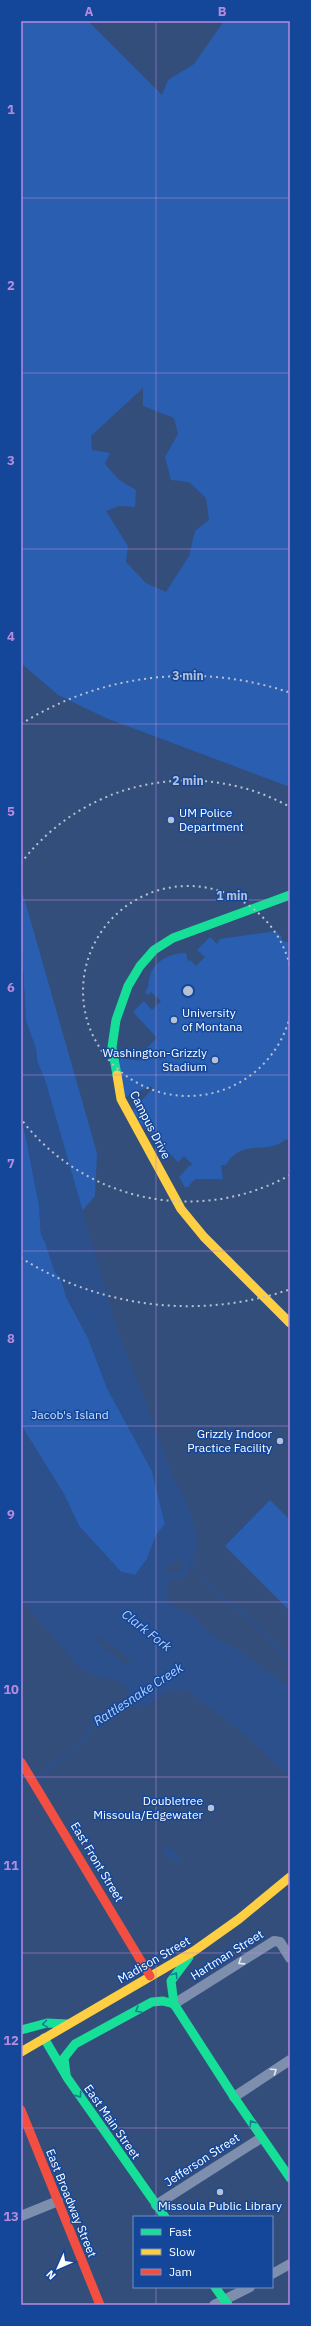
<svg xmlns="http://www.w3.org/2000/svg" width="311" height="2326" font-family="'IBM Plex Sans',sans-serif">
	<rect width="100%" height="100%" fill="#334e7b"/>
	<path fill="#295eb0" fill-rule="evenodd" d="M21 21H88L162 95 168 80 194 64 224 21H290V787L106 718 58 695 21 663ZM143 388V406L174 418 178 434 165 457 171 480 189 482 206 498 209 520 195 531 189 556 166 592 146 583 126 562 128 546 106 511 119 506 135 507 136 490 119 480 105 464 110 453 92 450 91 436Z
		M21 887 97 1153 95 1196 82 1211 45 1080 37 1061 36 1049 26 1021 21 933Z
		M276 931 282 937 281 940 290 943V1142L286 1139C268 1156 242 1137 226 1165H221L223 1179H195L188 1187H185L179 1177 189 1166 193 1165 184 1156 178 1162 130 1113 153 1088 151 1086 122 1099 119 1058 141 1061 138 1057 157 1038 133 1012 144 1001 152 1010 161 1001 151 992 148 995 145 992C149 987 148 985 149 980 152 962 169 953 186 953L188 961 190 960 196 966 205 957 197 950 210 937 217 944 220 939Z
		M21 1113 39 1205 41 1235 45 1242 54 1270 61 1279 66 1297 88 1338 107 1388 152 1471 165 1524 156 1536 147 1559 135 1575 121 1572 79 1526 64 1494 21 1425Z
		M270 1500 290 1520V1611L225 1546Z"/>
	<path fill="#2b508c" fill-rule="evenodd" d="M21 933 26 1021 36 1049 37 1061 45 1080 114 1319 174 1478C182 1491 197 1525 197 1539 198 1551 190 1565 187 1576L169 1581 166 1596 170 1603 195 1617 204 1628 222 1642 240 1651 290 1688V1778L245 1735 185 1689 166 1692 147 1706 133 1705 125 1701 129 1689 117 1679 101 1678 80 1669 21 1599V1425L64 1494 79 1526 121 1572 135 1575 147 1559 156 1535 165 1524 152 1471 107 1388 88 1338 67 1297 61 1279 54 1270 45 1242 41 1235 39 1205 21 1113ZM179 1558 184 1569 170 1574 165 1573 169 1565ZM96 1636C109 1641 121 1650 131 1661L129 1664 123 1663 97 1641Z
		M165 1847 175 1851 180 1860 178 1864 171 1857H166L163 1850Z"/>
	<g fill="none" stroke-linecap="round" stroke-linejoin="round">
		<path stroke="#2b508c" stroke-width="2.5" d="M191 1554 197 1570
			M202 1578C210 1590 222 1596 233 1605 253 1622 273 1642 290 1663
			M36 1779 87 1738 90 1725 126 1700
			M21 1789 29 1784"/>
		<path stroke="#7d8fad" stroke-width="10" d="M174 2004 274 1941 280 1942 290 1958
			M234 2097 290 2060
			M156 2205 261 2138
			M21 2216 58 2201
			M272 2274 290 2264
			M214 2305 250 2287"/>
		<path stroke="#16e098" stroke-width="9" d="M117 1075 112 1047 116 1020 128 986 140 966 154 950 173 938 290 895
			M189 1957 171 1981 174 2004 234 2097 290 2178
			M21 2030 47 2023 67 2024
			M44 2038 68 2079 165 2217
			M66 2074 64 2058 75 2044 152 2002 163 2001 174 2004
			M215 2287 228 2305"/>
		<path stroke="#ffcf43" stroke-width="9" d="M117 1075 121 1099 181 1209 204 1237 290 1323
			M21 2052 194 1951 239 1919 290 1877"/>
		<path stroke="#f24e42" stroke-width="9" d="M21 1762 150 1976
			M21 2110 100 2305"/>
	</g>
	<defs><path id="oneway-chevron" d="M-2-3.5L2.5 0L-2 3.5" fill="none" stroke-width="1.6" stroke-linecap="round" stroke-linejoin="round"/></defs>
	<g stroke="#e5e9ef">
		<use href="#oneway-chevron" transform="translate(241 1962) rotate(147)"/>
		<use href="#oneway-chevron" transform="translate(274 2071) rotate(-35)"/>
	</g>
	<g stroke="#157d99">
		<use href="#oneway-chevron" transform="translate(175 1975) rotate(-57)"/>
		<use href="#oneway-chevron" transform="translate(138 2010) rotate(150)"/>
		<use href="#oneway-chevron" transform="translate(45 2024) rotate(171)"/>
		<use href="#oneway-chevron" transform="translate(79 2095) rotate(55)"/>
		<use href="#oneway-chevron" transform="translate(252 2123) rotate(-124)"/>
	</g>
	<path fill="none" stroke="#b68bdc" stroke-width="1" stroke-opacity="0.55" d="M156 21V2217M21 198H290M21 373H290M21 549H290M21 724H290M21 900H290M21 1075H290M21 1251H290M21 1426H290M21 1602H290M21 1777H290M21 1953H290M21 2128H290M156 2287V2305"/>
	<g fill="none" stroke="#b8c1d1" stroke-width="2" stroke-dasharray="2 4">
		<path d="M290 1016A105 105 0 1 1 290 966"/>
		<path d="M290 1175A210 210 0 0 1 21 1119M21 863A210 210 0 0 1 290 807"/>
		<path d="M288 1290A315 315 0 0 1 21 1258M21 724A315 315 0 0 1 288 692"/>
	</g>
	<g fill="#b8c1d1" stroke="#14479a" stroke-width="1.5">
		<circle cx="171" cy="820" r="4"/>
		<circle cx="174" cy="1020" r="4"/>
		<circle cx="215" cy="1060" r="4"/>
		<circle cx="280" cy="1441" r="4"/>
		<circle cx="211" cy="1808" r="4"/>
		<circle cx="220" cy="2192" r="4"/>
	</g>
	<g text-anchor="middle" stroke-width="3" stroke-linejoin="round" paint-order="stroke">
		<g font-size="12" fill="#fff" stroke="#14479a" text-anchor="end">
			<text x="179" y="817" text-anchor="start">UM Police<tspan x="179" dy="14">Department</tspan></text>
			<text x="182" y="1017" text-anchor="start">University<tspan x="182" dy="14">of Montana</tspan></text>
			<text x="207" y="1057">Washington-Grizzly<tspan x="207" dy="14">Stadium</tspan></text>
			<text x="272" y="1438">Grizzly Indoor<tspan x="272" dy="14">Practice Facility</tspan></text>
			<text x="203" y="1805">Doubletree<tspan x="203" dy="14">Missoula/Edgewater</tspan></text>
			<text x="220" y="2210" text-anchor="middle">Missoula Public Library</text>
		</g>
		<g font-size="12" fill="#fff" stroke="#14479a">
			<text transform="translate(150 1125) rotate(63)" y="4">Campus Drive</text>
			<text transform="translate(97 1862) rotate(59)" y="4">East Front Street</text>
			<text transform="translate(227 1955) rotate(-32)" y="4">Hartman Street</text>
			<text transform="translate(154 1960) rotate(-30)" y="4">Madison Street</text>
			<text transform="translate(112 2122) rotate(55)" y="4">East Main Street</text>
			<text transform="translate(202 2160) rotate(-33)" y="4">Jefferson Street</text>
			<text transform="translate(71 2203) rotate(68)" y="4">East Broadway Street</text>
		</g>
		<g font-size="12" fill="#d0e2fd" stroke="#14479a">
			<text x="70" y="1419">Jacob's Island</text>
		</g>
		<g font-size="13" font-style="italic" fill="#b5d0f9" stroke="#14479a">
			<text transform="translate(147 1630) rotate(38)" y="5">Clark Fork</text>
			<text transform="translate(138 1694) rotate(-33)" y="5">Rattlesnake Creek</text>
		</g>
	</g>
	<circle cx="188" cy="991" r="6" fill="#b8c1d1" stroke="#14479a" stroke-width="2"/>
	<g font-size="12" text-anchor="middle" font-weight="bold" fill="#b8c1d1" stroke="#14479a" stroke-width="3" stroke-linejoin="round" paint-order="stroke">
		<text x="188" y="680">3 min</text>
		<text x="188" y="785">2 min</text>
		<text x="232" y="900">1 min</text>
	</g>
	<rect width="311" height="2326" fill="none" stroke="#14479a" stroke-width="44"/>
	<rect x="133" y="2216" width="140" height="72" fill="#14479a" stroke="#7291c2"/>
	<rect x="141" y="2229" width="20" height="6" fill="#16e098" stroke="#7291c2"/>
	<text x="169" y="2236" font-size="12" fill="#ffffff">Fast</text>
	<rect x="141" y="2249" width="20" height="6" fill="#ffcf43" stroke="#7291c2"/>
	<text x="169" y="2256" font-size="12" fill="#ffffff">Slow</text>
	<rect x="141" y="2269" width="20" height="6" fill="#f24e42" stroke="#7291c2"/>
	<text x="169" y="2276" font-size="12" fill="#ffffff">Jam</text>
	<g transform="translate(58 2268) rotate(225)" stroke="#14479a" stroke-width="3" paint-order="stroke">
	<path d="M0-3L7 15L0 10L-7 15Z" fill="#ffffff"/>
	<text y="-6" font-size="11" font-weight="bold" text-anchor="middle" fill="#ffffff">N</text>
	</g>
	<rect x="22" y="22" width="267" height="2282" fill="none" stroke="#b68bdc" stroke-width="1.5"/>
	<g font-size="13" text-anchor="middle" font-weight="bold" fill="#b68bdc">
		<text x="89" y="16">A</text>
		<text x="222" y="16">B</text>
		<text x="11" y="114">1</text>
		<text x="11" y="290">2</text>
		<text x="11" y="465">3</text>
		<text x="11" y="641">4</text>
		<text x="11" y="816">5</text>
		<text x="11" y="992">6</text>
		<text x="11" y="1168">7</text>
		<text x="11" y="1343">8</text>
		<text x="11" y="1519">9</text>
		<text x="11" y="1694">10</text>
		<text x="11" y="1870">11</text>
		<text x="11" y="2045">12</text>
		<text x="11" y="2221">13</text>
	</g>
</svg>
